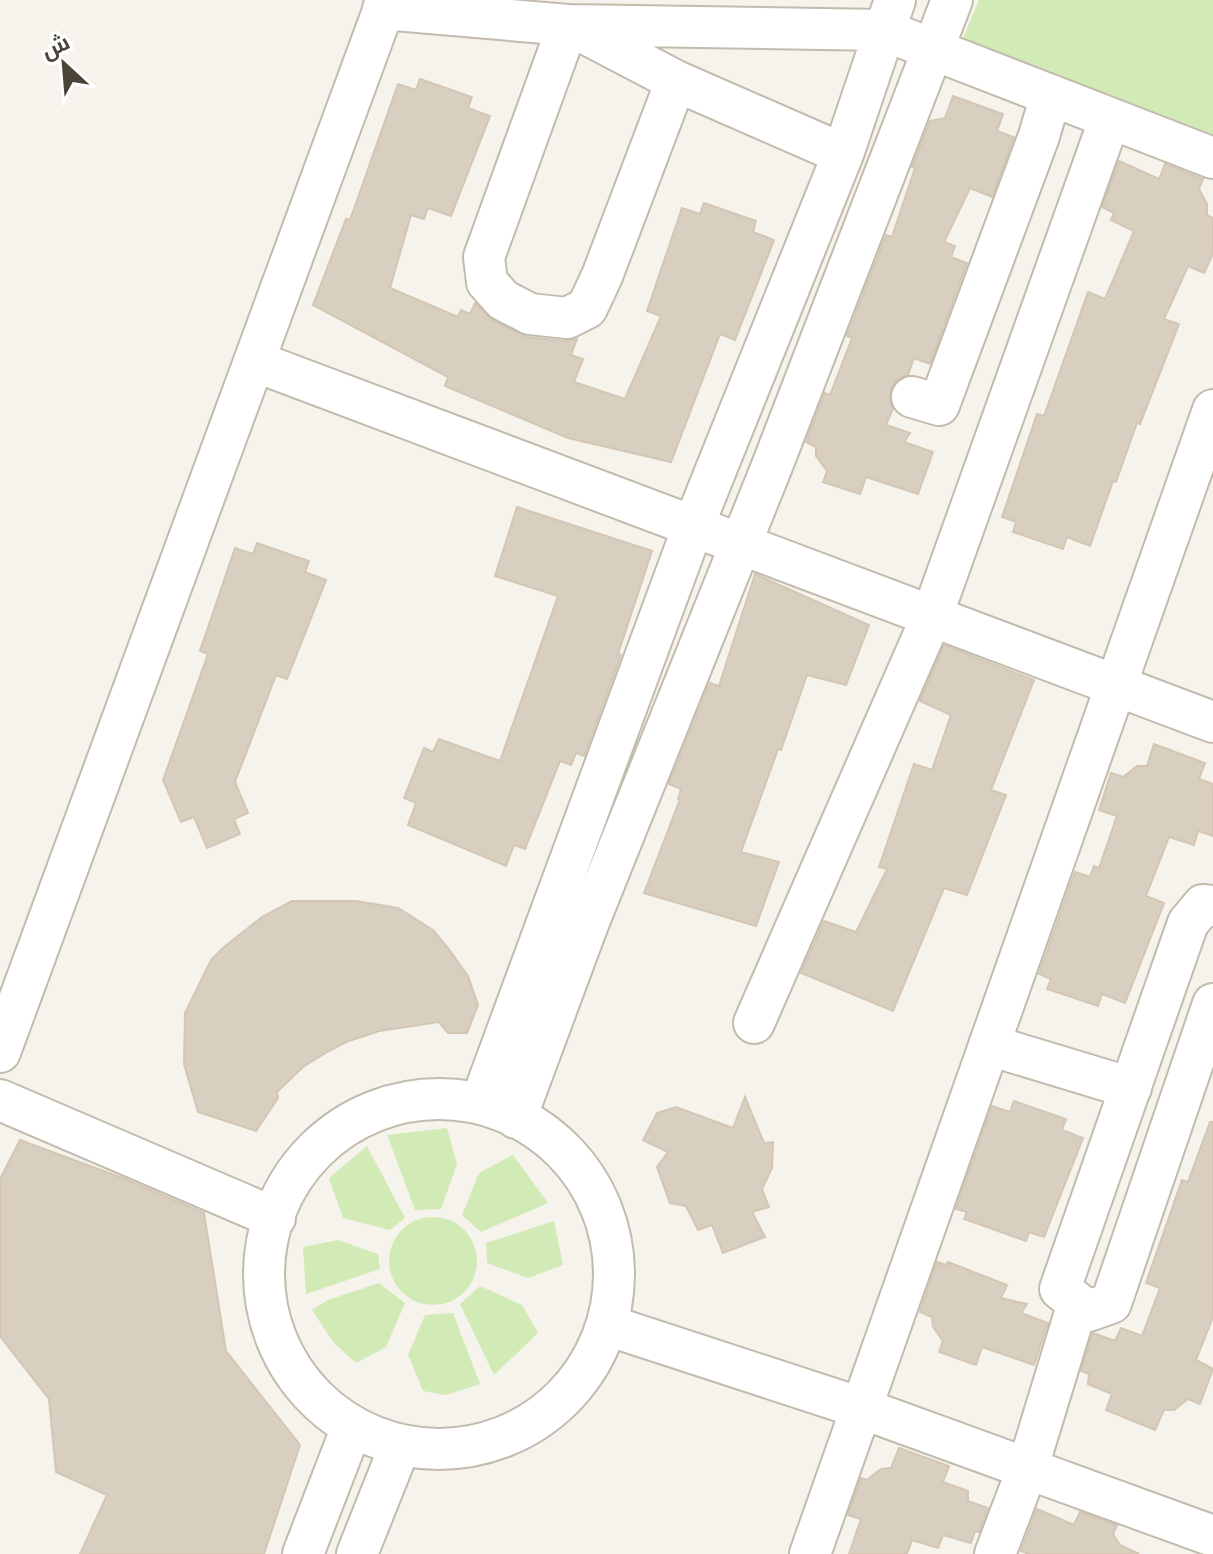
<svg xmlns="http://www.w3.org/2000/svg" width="1213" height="1554" font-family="Jost,Cairo,sans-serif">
	<rect width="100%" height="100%" fill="#f6f3ec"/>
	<path fill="#d2eab5" d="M979 0H1213V135L963 38Z
		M447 1128 457 1164 441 1209 415 1210 387 1135Z
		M367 1146 405 1218 390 1230 343 1218 329 1178Z
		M513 1155 548 1203 481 1232 462 1215 479 1173Z
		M389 1261a44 44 0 1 1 88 0a44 44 0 1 1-88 0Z
		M554 1221 563 1265 528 1278 487 1263 486 1243Z
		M338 1240 378 1254 380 1269 306 1294 303 1247Z
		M379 1283 405 1303 386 1347 356 1363 333 1342 312 1310 328 1300Z
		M480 1286 522 1305 538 1333 494 1375 460 1304Z
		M453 1313 480 1384 446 1395 423 1391 408 1355 425 1315Z"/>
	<path fill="#d8cfc1" stroke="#d3c7b4" stroke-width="2" d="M420 79 472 97 468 108 490 116 451 216 428 208 424 219 411 215 390 288 458 317 461 310 470 314 475 303 492 320 527 337 565 341 577 339 571 355 583 359 574 382 625 399 661 316 647 311 682 208 700 214 704 203 756 221 753 232 774 240 735 340 720 334 671 462 568 438 445 386 448 377 313 305 346 219 350 220 398 84 416 90Z
		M953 96 1003 114 997 131 1014 137 992 197 970 188 944 242 955 246 951 257 967 263 930 364 914 358 908 375 897 380 890 391V402L893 409 886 425 910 433 904 442 933 452 918 494 866 477 860 494 823 482 827 471 816 456V447L806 442 825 393 830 395 852 338 847 336 886 235 892 237 915 168 912 167 930 121 945 118Z
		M1119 161 1159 179 1165 164 1203 179 1199 189 1207 204V215L1213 218V254L1204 273 1188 266 1164 319 1179 324 1140 424 1137 423 1116 482 1113 481 1090 546 1067 537 1063 549 1013 532 1016 522 1002 517 1037 414 1044 416 1088 292 1105 299 1134 231 1111 220 1114 213 1102 207Z
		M517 507 652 551 618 654 621 655 584 756 576 753 571 765 560 761 525 849 514 845 506 866 408 825 416 803 404 798 424 748 433 752 439 739 500 761 558 596 495 576Z
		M257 543 309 561 305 572 326 580 287 679 276 675 235 782 248 813 234 819 240 834 207 848 194 817 181 822 163 780 208 654 200 651 235 548 253 554Z
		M755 574 869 625 846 685 807 675 781 750 778 749 741 852 779 862 756 926 644 893 680 799H678L681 789 669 784 710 683 719 686Z
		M944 645 1034 680 991 790 1006 795 967 895 944 888 893 1011 801 973 824 921 856 932 887 869 879 867 914 764 932 770 951 715 920 701Z
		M1154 744 1205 763 1199 779 1213 784V836L1198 831 1194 845 1169 837 1146 896 1164 903 1125 1003 1102 994 1098 1006 1047 989 1051 979 1039 974 1075 872 1090 877 1094 866 1099 868 1117 816 1099 810 1111 773 1123 777 1137 766H1147Z
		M292 901H356L398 908 433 930 448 948 468 976 478 1005 467 1033H448L439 1022 379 1031 346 1042 327 1052 303 1067 277 1092 278 1098 256 1131 198 1112 184 1064 185 1013 211 960 224 947 262 917Z
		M745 1097 764 1143 773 1142 772 1168 762 1189 769 1207 752 1212 765 1237 723 1253 712 1225 698 1230 686 1206 670 1203 657 1167 668 1152 643 1140 657 1113 676 1107 733 1128Z
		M1014 1101 1066 1119 1062 1130 1083 1138 1044 1237 1029 1232 1026 1241 964 1219 967 1212 956 1209 992 1106 1010 1112Z
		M1210 1122H1213V1317L1196 1360 1213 1369 1200 1404 1188 1399 1174 1410H1164L1155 1430 1106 1410 1112 1394 1088 1384 1089 1374 1081 1371 1093 1333 1115 1341 1121 1328 1142 1336 1160 1288 1146 1283 1182 1180 1188 1182Z
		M20 1140 125 1179 204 1213 226 1351 300 1445 264 1554H80L107 1495 56 1472 49 1399 0 1336V1179Z
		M937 1262 946 1265 948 1262 1007 1285 1001 1298 1027 1304 1021 1313 1048 1323 1034 1365 982 1347 976 1365 939 1352 943 1341 933 1327 932 1317 920 1312Z
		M899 1448 949 1466 943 1482 968 1491V1501L988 1508 979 1532 975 1531 971 1543 943 1535 938 1548 912 1540 907 1554H849L861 1519 848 1515 861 1478 867 1480 881 1469 891 1468Z
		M1037 1509 1074 1525 1080 1512 1117 1525 1113 1534 1120 1545 1139 1554H1029L1021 1551Z"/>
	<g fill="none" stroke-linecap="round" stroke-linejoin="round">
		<g stroke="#c2bbae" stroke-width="44">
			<path id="minor" d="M383 9 568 25 883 30 1213 158
				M568 25 484 257 487 282 503 300 530 314 567 318 587 308 602 276 676 81
				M575 28 676 81 843 154
				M254 361 1213 722
				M912 397 939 405 1039 136 1051 95
				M1213 906 1203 905 1188 923 1060 1289 1088 1311 1111 1303 1213 1004
				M754 1023 932 616 1110 118
				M989 1045 1131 1088
				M0 1052 387 0
				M482 1099 693 527 843 154 895 0
				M264 1274a175 175 0 1 1 350 0a175 175 0 1 1-350 0Z
				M0 1100 275 1218
				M516 1118 588 924 772 466 952 0
				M607 1325 861 1408 1213 1536
				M303 1554 352 1427
				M357 1554 400 1446
				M810 1554 1213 410
				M995 1554 1027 1470 1078 1303"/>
		</g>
		<use href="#minor" stroke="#fff" stroke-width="40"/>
	</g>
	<g transform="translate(64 64) rotate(334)" stroke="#ffffff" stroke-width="6" paint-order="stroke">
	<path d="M0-6L14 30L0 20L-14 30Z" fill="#4b4439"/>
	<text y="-12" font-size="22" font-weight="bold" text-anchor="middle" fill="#4b4439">ش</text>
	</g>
</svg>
